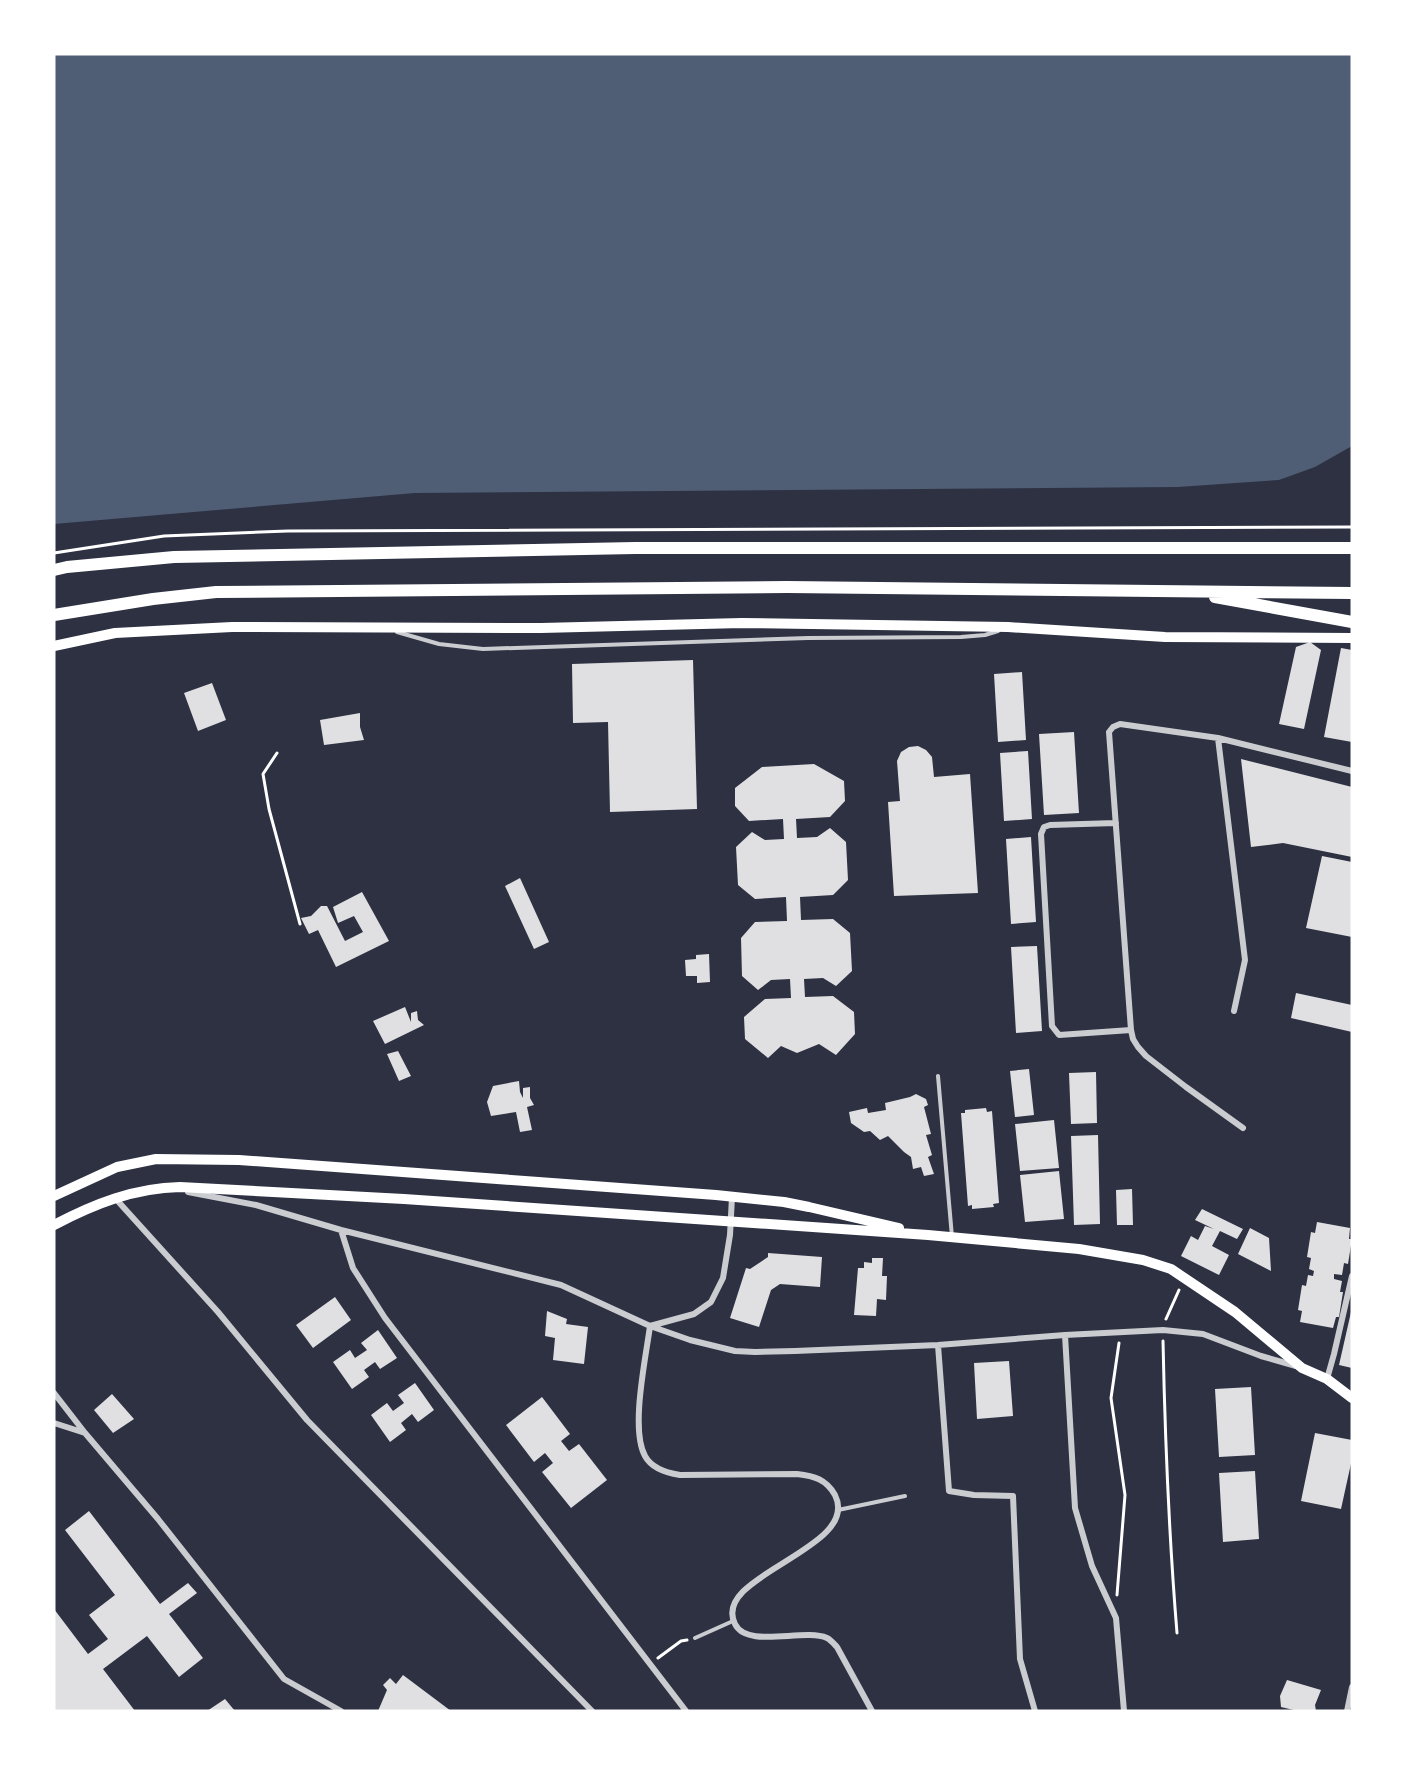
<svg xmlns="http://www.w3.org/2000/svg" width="1406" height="1765" font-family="Cabin,sans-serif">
	<rect width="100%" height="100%" fill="#2d3142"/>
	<path fill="#4f5d75" d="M54 54H1352V446L1315 467 1279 480 1178 487 415 493 54 524Z"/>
	<path fill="#e0e0e3" d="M1310 642 1321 650 1304 729 1279 724 1296 647Z
		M1341 648 1352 650V742L1324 737Z
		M693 660 697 809 610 812 608 722 573 723 572 664Z
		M1022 672 1026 740 998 742 994 674Z
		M212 683 226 720 198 731 184 693Z
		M360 713V727L364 740 324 745 320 720Z
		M1074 732 1079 813 1044 815 1039 734Z
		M918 746 926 750 932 757 934 777 970 774 978 893 894 896 888 802 900 801 897 761 901 752 909 747Z
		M1028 751 1032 819 1004 821 1000 753Z
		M1241 759 1352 787V857L1283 843 1251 847Z
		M814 764 844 781 845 801 830 817 796 819 797 838 817 837 830 828 846 842 848 880 833 895 800 897 801 920 833 919 850 933 852 971 836 986 823 978 804 979 805 997 833 996 854 1012 855 1034 836 1055 819 1044 797 1053 781 1046 768 1058 745 1039 744 1017 765 999 791 998 790 979 771 980 758 990 742 976 741 938 755 922 787 921 786 897 755 899 738 885 736 847 752 832 765 840 784 839 783 819 749 821 735 806V788L762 767Z
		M1031 837 1036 922 1011 924 1006 839Z
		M1322 856 1352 862V937L1306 928Z
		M520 878 549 942 534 949 505 886Z
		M362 892 389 941 336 967 318 930 309 934 301 918 311 916 321 906H327L345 941 363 932 354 916 338 923 333 907Z
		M1037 946 1042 1031 1016 1033 1011 947Z
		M709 954 710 982 697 983V976H686L685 960 696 959V955Z
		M1296 993 1352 1005V1032L1291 1018Z
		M405 1007 411 1022V1013L417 1011 418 1020 424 1025 385 1044 373 1021Z
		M398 1051 411 1076 399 1081 387 1054Z
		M1029 1069 1034 1115 1015 1117 1010 1071Z
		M1096 1072 1097 1123 1071 1124 1069 1073Z
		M519 1081 520 1092 523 1098V1088L530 1087V1098L534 1105 527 1107 532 1130 520 1132 516 1112 491 1116 487 1102 493 1086Z
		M916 1094 926 1099 928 1105 924 1107 931 1134 926 1135 932 1155 928 1157 934 1174 924 1176 921 1167 913 1169 911 1157 904 1152 888 1136 880 1140 870 1131 864 1132 851 1123 849 1112 867 1108 868 1113 886 1110 885 1103 910 1097Z
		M986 1108 987 1112 992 1111 999 1203 993 1204 994 1207 972 1209V1205L968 1206 961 1113H965V1110Z
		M1054 1120 1059 1168 1020 1171 1015 1124Z
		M1098 1135 1100 1224 1074 1225 1071 1136Z
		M1059 1171 1064 1219 1025 1222 1020 1175Z
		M1132 1189 1133 1225H1117L1116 1190Z
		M1202 1209 1243 1229 1237 1239 1220 1231 1212 1246 1229 1255 1219 1275 1181 1256 1191 1236 1198 1240 1205 1226 1214 1229 1195 1220Z
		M1317 1222 1350 1228 1349 1239H1352L1348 1264 1344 1263 1342 1275 1334 1274V1279L1342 1281 1340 1292H1343L1339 1317H1336L1333 1328 1300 1322 1302 1311 1298 1310 1302 1285 1306 1286 1308 1275 1313 1276 1314 1271 1309 1269 1311 1258 1307 1257 1311 1232 1315 1233Z
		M1250 1228 1269 1238 1271 1271 1238 1254Z
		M768 1253 822 1257 820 1287 780 1284 771 1290 759 1327 730 1318 746 1268 750 1269 768 1257Z
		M872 1258H883L882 1276H887L886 1300 877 1299 876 1316 854 1315 858 1268H864V1262L872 1263Z
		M335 1297 351 1320 313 1348 296 1325Z
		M547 1311 567 1319 566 1324 588 1327 584 1364 553 1360 555 1338 545 1336Z
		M1351 1312H1352V1368L1339 1365Z
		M378 1330 397 1358 380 1369 375 1362 364 1370 369 1377 352 1389 333 1362 350 1350 355 1358 367 1350 361 1343Z
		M1009 1361 1013 1416 977 1419 974 1363Z
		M415 1383 434 1410 418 1422 412 1414 401 1423 406 1430 390 1442 371 1415 387 1403 393 1411 404 1403 398 1395Z
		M1251 1387 1255 1455 1219 1457 1215 1389Z
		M112 1394 134 1419 113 1433 94 1410Z
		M542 1397 570 1434 561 1441 569 1451 579 1444 607 1480 571 1508 542 1472 553 1463 545 1453 534 1462 506 1425Z
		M1315 1433 1352 1440V1459L1341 1509 1301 1501Z
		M1255 1471 1259 1539 1223 1542 1219 1473Z
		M89 1511 160 1604 188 1583 197 1593 169 1614 203 1658 179 1677 147 1636 103 1669 135 1711H54V1609L88 1654 108 1639 89 1615 115 1595 65 1530Z
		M403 1675 451 1711H378L387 1690 383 1685 390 1678 396 1684Z
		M1287 1680 1321 1690 1315 1705 1316 1711H1298L1281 1707 1280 1696Z
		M225 1699 235 1711H207Z"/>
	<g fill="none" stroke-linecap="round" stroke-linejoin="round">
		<path stroke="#fff" stroke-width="3" d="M54 553 164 536 288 531 1352 527
			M277 753 263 774 269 809 300 924
			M1166 1319 1179 1290
			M1163 1341C1165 1439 1169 1536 1177 1633
			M1117 1595 1125 1495 1111 1398 1119 1343
			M658 1658 681 1641 687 1640"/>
		<path stroke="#caccd0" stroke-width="4" d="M397 632 439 644 483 649 808 638 961 637 985 635 998 631
			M938 1076 952 1237
			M838 1510 905 1496
			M695 1638 733 1621"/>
		<path stroke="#caccd0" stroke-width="6" d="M1218 738 1245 960 1234 1011
			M1116 823 1050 825 1044 827 1041 834 1052 1026 1059 1035 1131 1030
			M1243 1128 1186 1087 1146 1056 1138 1047 1133 1039 1131 1030 1109 732 1113 727 1120 724 1218 738 1352 771
			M188 1192 256 1205 341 1230 561 1285 650 1326 690 1340 735 1351 755 1352 795 1351 938 1345 1065 1335 1163 1330 1203 1334 1261 1356 1296 1366
			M732 1197 730 1235 723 1278 711 1302 694 1314 650 1326C646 1357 630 1429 645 1456 652 1469 667 1473 680 1475L797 1474C814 1476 826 1479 835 1495 862 1549 710 1575 735 1624 747 1649 804 1628 827 1638 831 1640 834 1644 837 1647L872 1711
			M115 1198 218 1312 307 1420 592 1711
			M341 1230 353 1268 385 1318 686 1711
			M1065 1335 1075 1508 1092 1566 1116 1618 1124 1711
			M938 1345 949 1491 974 1495 1013 1496 1020 1659 1035 1711
			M1327 1379 1334 1354 1352 1276
			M54 1393 85 1433 158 1519 284 1679 341 1711
			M54 1423 85 1433
			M1347 1711 1352 1687"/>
		<path stroke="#fff" stroke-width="10" d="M54 1196 117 1167 156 1159 239 1160 716 1195 784 1202 809 1207 899 1228
			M54 1225C94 1204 134 1188 180 1187L404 1199 928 1235 1079 1249 1143 1260 1171 1269 1235 1312 1302 1368 1327 1379 1352 1398"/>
		<path stroke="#fff" stroke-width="10" d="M54 646 115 633 232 627 541 628 742 623 1008 627 1165 637 1352 638"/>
		<path stroke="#fff" stroke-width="12" d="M54 570 67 567 174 557 635 548H1352
			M1215 597 1352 622
			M54 615 153 599 216 592 787 587 1352 593"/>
	</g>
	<rect width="1406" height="1765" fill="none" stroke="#ffffff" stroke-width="111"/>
</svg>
